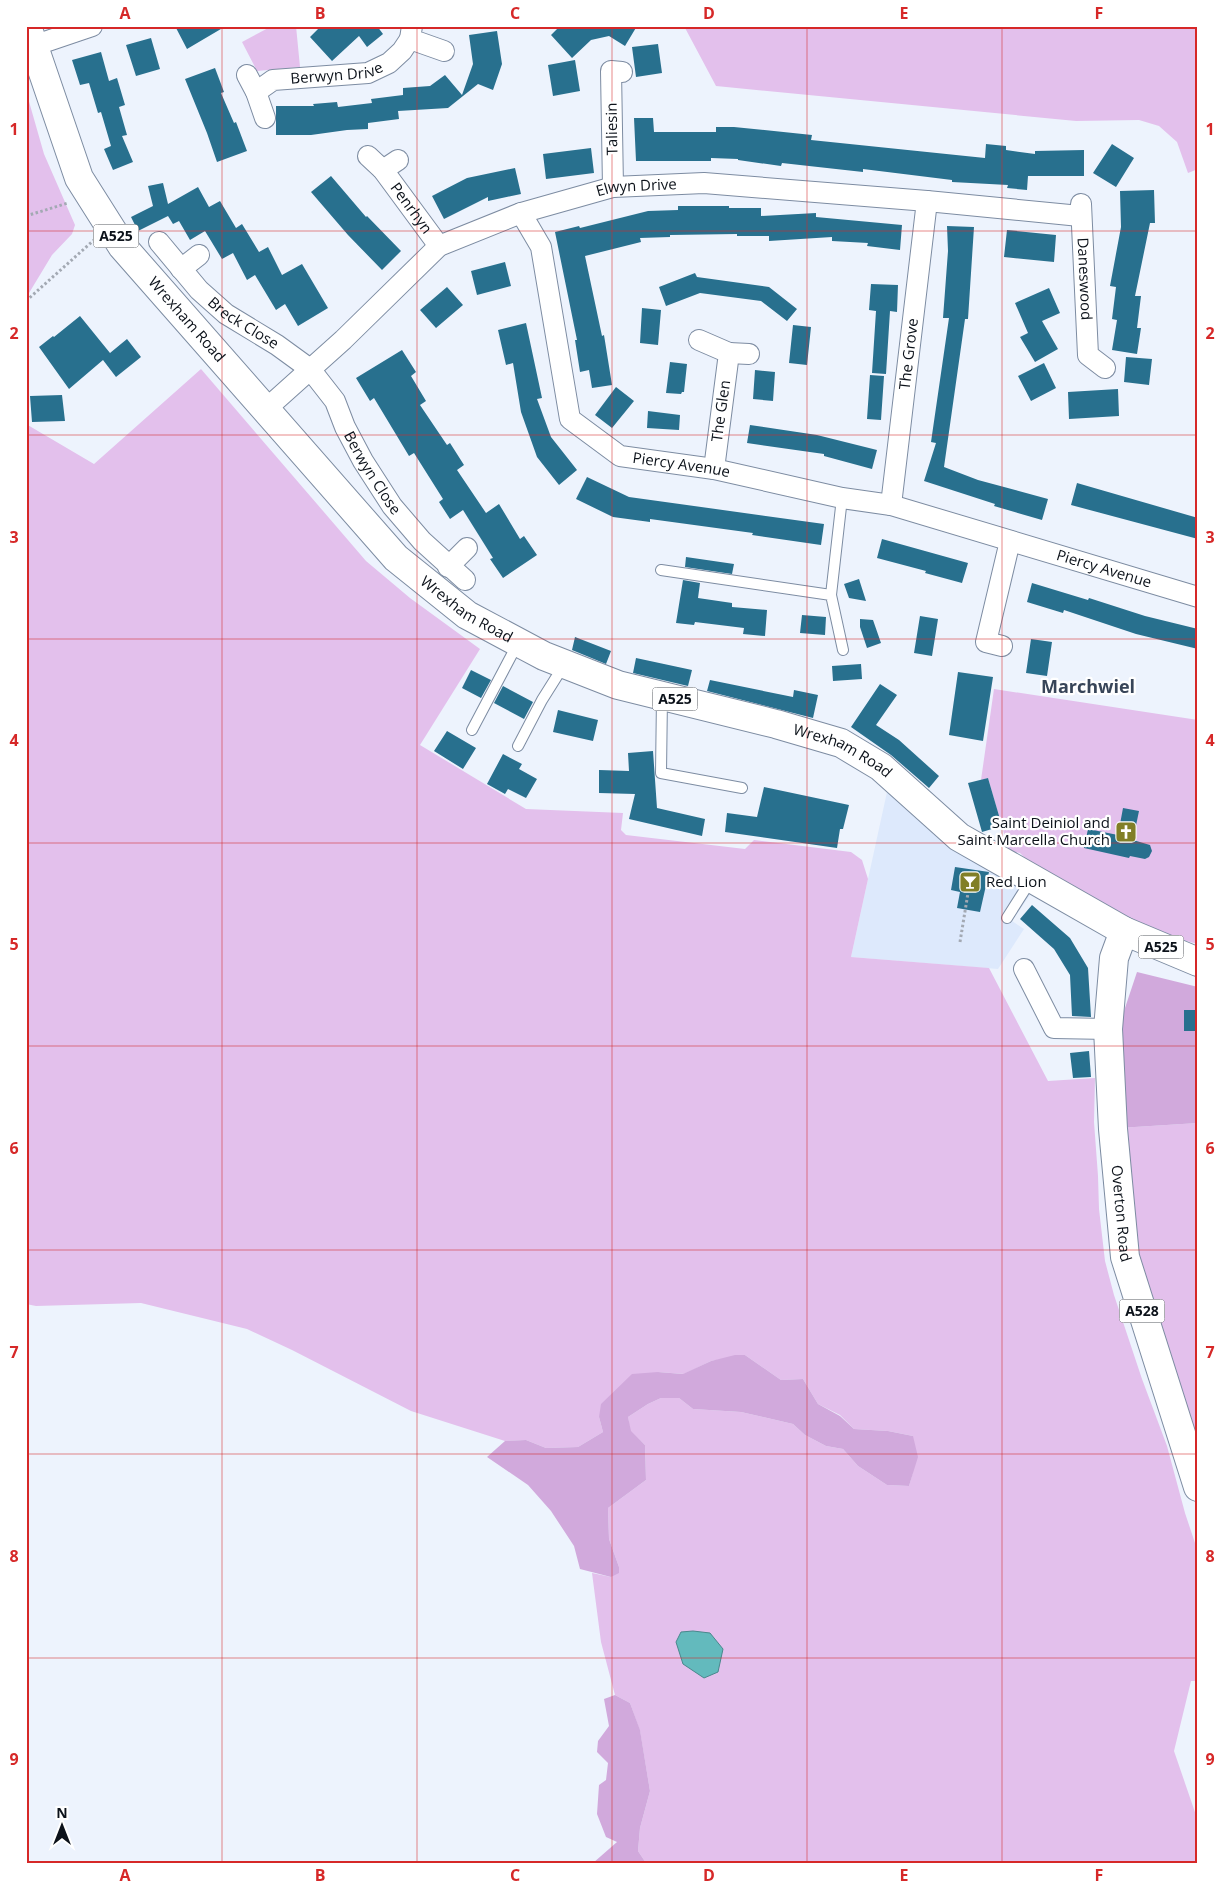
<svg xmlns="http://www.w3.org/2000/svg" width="1224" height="1889" font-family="'Open Sans',sans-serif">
	<rect width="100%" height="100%" fill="#edf3fd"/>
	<path fill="#dde9fc" d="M887 792 940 840 1030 895 1012 921 1024 929 998 969 851 957Z"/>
	<path fill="#e3c0ec" d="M272 26H296L300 67 257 71 242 42Z
		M684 26H1198V169L1188 173 1177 142 1159 126 1139 120 1076 121 716 86Z
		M26 91 44 154 75 225 72 234 52 255 26 298Z
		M201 369 366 561 410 598 480 649 420 745 526 809 623 813 621 830 626 835 745 849 754 840 851 852 862 860 868 879 851 957 989 968 1048 1081 1095 1078 1094 1122 1098 1176 1099 1209 1105 1261 1114 1295 1142 1379 1167 1446 1185 1513 1198 1552V1681H1191L1174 1751 1198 1821V1863H646L638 1851 640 1828 650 1791 640 1731 630 1703 615 1695 601 1642 592 1573 611 1577 619 1567 609 1539 608 1508 646 1480 645 1445 630 1431 628 1417 648 1404 661 1398H679L693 1409 741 1412 793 1424 805 1435 826 1446 843 1449 858 1466 887 1485 909 1486 913 1472V1436L888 1431 854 1429 840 1415 818 1404 803 1379 781 1380 745 1355 711 1361 684 1374 658 1372 599 1417 603 1432 578 1447 546 1448 526 1440 505 1441 411 1411 292 1350 247 1329 141 1303 36 1306 26 1304V424L94 464Z
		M994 689 1198 720V944L1143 930 1028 861 1020 853 1009 851 988 778 981 780Z
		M1198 1123V1441L1139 1280 1119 1128Z"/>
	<path fill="#d1a9dc" d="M1137 972 1198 987V1010L1184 1011V1031H1198V1123L1119 1128 1114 1041Z
		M735 1355H745L781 1380 803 1379 818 1404 840 1416 854 1429 888 1431 913 1436 918 1457 909 1486 887 1485 858 1466 843 1449 826 1446 805 1435 793 1424 741 1412 693 1409 679 1398H661L648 1404 628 1417 631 1431 645 1445 646 1480 608 1508 609 1539 619 1567V1573L611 1577 580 1569 574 1546 551 1511 528 1485 487 1457 505 1441 526 1440 546 1448 578 1447 603 1432 599 1417 601 1404 632 1374 658 1372 683 1374 711 1361Z
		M615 1695 630 1703 640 1730 650 1791 640 1828 638 1851 646 1863H593L617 1842 606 1837 597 1814 599 1785 606 1780 608 1763 597 1752 598 1741 609 1726 604 1699Z"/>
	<path fill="#63babd" stroke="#49888c" d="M693 1631 710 1633 723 1649 718 1672 704 1678 683 1664 676 1642 681 1632Z"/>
	<path fill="#28708e" d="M175 26H226L187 49Z
		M321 26H377L383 34 367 47 359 36 332 61 310 37Z
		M560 26H637L625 46 609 36 591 40 572 58 551 35Z
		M497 31 502 64 493 90 478 84 448 108 398 111 399 119 368 123V129L347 130 311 135H276V106H314L313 104 337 102 338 107 372 103 371 99 403 95V88L430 86 445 75 462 95 473 64 469 35Z
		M151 38 160 69 136 76 126 45Z
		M658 44 662 73 636 77 632 47Z
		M101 52 109 81 117 78 125 105 119 107 127 135 122 136 133 162 113 170 104 149 111 146 101 112 98 113 89 83 80 85 72 60Z
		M575 60 580 91 553 96 548 65Z
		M215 68 224 92 221 93 234 123 236 122 247 151 217 162 207 133 185 79Z
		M634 118H653L654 132H716V127H734L812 135 811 140 985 158 986 144 1006 146V150L1035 154V151L1084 150V176H1028L1027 190 1007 188 1008 185 952 182V180L863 169V172L782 163 781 166 738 160V159L711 158V161H636Z
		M1112 144 1134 158 1116 187 1093 173Z
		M591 148 594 173 546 179 543 154Z
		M515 168 521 194 488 201V197L444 219 432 196 467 178Z
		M331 176 366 217 367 216 401 251 382 270 348 235 311 192Z
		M163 183 168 204 198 187 209 207 220 201 236 228 242 224 259 252 268 247 282 275 302 264 328 308 298 326 285 304 276 310 255 275 247 280 233 253 222 259 205 231 190 240 179 221 173 224 168 216 138 231 131 217 153 206 148 186Z
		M1154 190 1155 223H1150L1135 296H1141L1137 328H1141L1137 354 1112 350 1117 320 1112 319 1116 287 1110 286 1121 227 1120 191Z
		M678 206H729V208H761V216L816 213V217L902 225 900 250 867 246 868 243 832 241V237L769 241V236H737V234L670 235V237L640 238 641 242 585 256 602 336 604 335 612 385 592 388 589 370 580 372 575 340H577L555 232 579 226 580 228 648 211 678 210Z
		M947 226 974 227 968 319H965L944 467 978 480 1048 499 1042 520 994 506 995 504 924 481 936 443 931 442 949 318H943L948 251Z
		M1007 230 1056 235 1054 262 1004 257Z
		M505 262 511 286 477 295 471 271Z
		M695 273 697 277 769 287 797 309 787 321 761 301 700 293 666 306 659 287Z
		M871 284 898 285 897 312 890 311 886 374 872 373 876 311 869 310Z
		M447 287 463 305 436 328 420 310Z
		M1049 288 1060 313 1042 321 1058 349 1035 362 1020 337 1028 333 1015 303Z
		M642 308 661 310 658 345 640 343Z
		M80 316 110 353 127 339 141 357 116 377 103 360 69 389 39 347 53 336 54 337Z
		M526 323 542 398 537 399 551 437 577 470 559 485 537 457 521 412 513 363 506 365 498 330Z
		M793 325 811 327 807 365 789 363Z
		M402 350 416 372 411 376 426 401 420 405 447 445 450 443 464 465 457 470 486 513 499 504 520 539 524 536 537 555 503 578 490 559 493 558 463 510 450 519 439 502 443 499 414 453 409 456 374 398 370 401 356 378Z
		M1126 357 1152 359 1149 385 1124 382Z
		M670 362 687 364 684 392H682L681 394 666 393Z
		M1044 363 1056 388 1031 401 1018 376Z
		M755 370 775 372 773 401 753 399Z
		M870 375 884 376 881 420 867 419Z
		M616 387 634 401 612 428 595 415Z
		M1118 389 1119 416 1069 419 1068 392Z
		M62 395 65 421 32 422 30 396Z
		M648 411 680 415 679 430 647 428Z
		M750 425 817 435 877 450 872 469 824 456V454L747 443Z
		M587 477 629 497 824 524 821 545 752 535 753 533 650 519V522L613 517 576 499Z
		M1077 483 1198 518V539L1071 505Z
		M882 539 968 563 962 583 925 573 926 571 877 558Z
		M686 557 734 564 732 574 685 567Z
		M859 579 866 601 849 598 844 584Z
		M683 580 700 583 698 598 732 603V607L767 610 765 636 743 634 744 628 695 622 694 625 676 623Z
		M1032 583 1088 600 1089 598 1145 616 1198 629V649L1136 634 1064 610 1063 613 1027 602Z
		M802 615 826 617 825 635 800 633Z
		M920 616 938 619 932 656 914 653Z
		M860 619 873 620 881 643 867 648 860 627Z
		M575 637 611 651 606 664 572 650Z
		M1031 639 1052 642 1047 676 1026 673Z
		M636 658 692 670 688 686 633 673Z
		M861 664 862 679 833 681 832 666Z
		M471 670 491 680 481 698 462 688Z
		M958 672 993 677 983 741 949 735Z
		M710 680 793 697 794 690 818 695 813 718 707 691Z
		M880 684 897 695 876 725 899 740 939 776 929 788 891 755 851 727Z
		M503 686 533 702 524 719 494 703Z
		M558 710 598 720 593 741 553 732Z
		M447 731 476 748 463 769 434 751Z
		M653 751 657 808 705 819 702 836 629 819 635 794 599 793V770L629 771 628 753Z
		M503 754 522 764 519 769 537 779 526 798 508 789 505 794 487 784Z
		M988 778 1002 826 982 832 968 783Z
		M764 787 849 805 843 829H840L837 848 725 832 727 813 757 817Z
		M1123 808 1139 811 1133 840 1150 845 1152 851 1149 857 1145 859 1130 856 1129 858 1084 848 1088 829 1118 835Z
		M955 867 989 872 980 912 957 908 960 892 951 890Z
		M1032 905 1070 938 1088 968 1091 1017 1072 1016 1070 975 1054 949 1020 919Z
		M1184 1010H1198V1031H1184Z
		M1089 1051 1091 1077 1073 1078 1070 1053Z"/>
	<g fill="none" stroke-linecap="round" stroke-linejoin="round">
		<g stroke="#7d8ca2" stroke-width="12">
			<path id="service" d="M842 498 831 595 843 650
				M661 570 831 595
				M662 697 661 773 742 788
				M472 730 518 643
				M518 746 542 700 564 665
				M1007 918 1031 880"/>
		</g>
		<g stroke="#7d8ca2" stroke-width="22">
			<g id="minor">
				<path d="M412 26 410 39 444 51"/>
				<path d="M33 46 92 26"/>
				<path d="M247 75 256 92 265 118"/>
				<path id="s1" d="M256 92 273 80 368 73 389 63 402 51 410 39"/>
				<path id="s2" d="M368 156 383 170 439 246"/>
				<path d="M383 170 398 160"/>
				<path d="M613 187 611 71 622 72"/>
				<path id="s3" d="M1081 204 1088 355 1105 368"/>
				<path id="s4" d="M521 213 541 247 570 419 620 456 714 469 842 498 891 505 1198 597"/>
				<path id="s5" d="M159 242 199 290 226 314 277 345 310 369 335 401 345 427 363 461 392 506 422 541 465 580"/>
				<path d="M181 269 199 255"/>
				<path d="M699 340 729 353 714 469"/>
				<path d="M729 353 749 354"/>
				<path id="s6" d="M266 409 343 340 439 246 521 213 613 187 704 183 927 201 1080 216"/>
				<path id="s7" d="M891 505 927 201"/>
				<path d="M448 567 467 548"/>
				<path d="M1002 646 986 642 1010 541"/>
				<path d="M1024 969 1054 1028 1108 1029"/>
			</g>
		</g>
		<g stroke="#7d8ca2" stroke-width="30">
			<g id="primary">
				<path id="s8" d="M27 26 79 178 122 246 396 558 467 615 544 656 618 685 776 724 841 743 881 767 959 837 1124 931 1198 962"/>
				<path id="s9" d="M1124 931 1114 958 1108 1029 1113 1129 1125 1257 1198 1487"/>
			</g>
		</g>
		<path stroke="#a3a9b3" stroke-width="3" stroke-dasharray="2.5 2.5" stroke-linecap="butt" d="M26 216 68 203
			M26 301 94 240
			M960 942 968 893"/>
		<use href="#service" stroke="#fff" stroke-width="10"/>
		<use href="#minor" stroke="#fff" stroke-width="20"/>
		<use href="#primary" stroke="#fff" stroke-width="28"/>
	</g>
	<path fill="none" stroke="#d62828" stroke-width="1" stroke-opacity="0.55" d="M222 26V1863M417 26V1863M612 26V1863M807 26V1863M1002 26V1863M26 231H1198M26 435H1198M26 639H1198M26 843H1198M26 1046H1198M26 1250H1198M26 1454H1198M26 1658H1198"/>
	<defs>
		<g id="church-square" transform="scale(1.125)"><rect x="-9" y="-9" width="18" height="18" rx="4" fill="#817f27" stroke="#fff"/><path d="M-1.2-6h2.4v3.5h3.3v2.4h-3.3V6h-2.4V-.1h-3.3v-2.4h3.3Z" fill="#fff"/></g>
		<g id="bar-square" transform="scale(1.125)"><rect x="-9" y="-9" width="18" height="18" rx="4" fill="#817f27" stroke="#fff"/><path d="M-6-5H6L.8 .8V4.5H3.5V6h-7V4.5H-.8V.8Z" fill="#fff"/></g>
	</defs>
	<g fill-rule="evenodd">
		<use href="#church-square" x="1126" y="832"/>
		<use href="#bar-square" x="970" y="882"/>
	</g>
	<g text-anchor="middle" stroke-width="4.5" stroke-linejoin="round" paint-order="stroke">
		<g fill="#fff" stroke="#55595f" stroke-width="1">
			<rect x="93.5" y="224.5" width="45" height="23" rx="4"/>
			<rect x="652.5" y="687.5" width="45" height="23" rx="4"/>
			<rect x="1138.5" y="935.5" width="45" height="23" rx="4"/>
			<rect x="1119.5" y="1299.5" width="45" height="23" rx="4"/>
		</g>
		<g font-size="14" font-weight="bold" fill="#0c121a">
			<text x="116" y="241">A525</text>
			<text x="675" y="704">A525</text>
			<text x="1161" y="952">A525</text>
			<text x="1142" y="1316">A528</text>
		</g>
		<g font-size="15" fill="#0c121a" stroke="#fff">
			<text dy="5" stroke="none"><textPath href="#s1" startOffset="85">Berwyn Drive</textPath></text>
			<text transform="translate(612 129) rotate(-91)" y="5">Taliesin</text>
			<text dy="5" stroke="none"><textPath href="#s6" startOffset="445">Elwyn Drive</textPath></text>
			<text dy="5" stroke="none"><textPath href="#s2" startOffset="68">Penrhyn</textPath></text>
			<text dy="5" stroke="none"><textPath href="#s3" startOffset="75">Daneswood</textPath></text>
			<text dy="5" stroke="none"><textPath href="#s8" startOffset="339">Wrexham Road</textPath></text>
			<text dy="5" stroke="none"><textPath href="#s5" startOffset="118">Breck Close</textPath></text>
			<text dy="5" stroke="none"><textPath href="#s7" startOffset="152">The Grove</textPath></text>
			<text transform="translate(721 411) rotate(-82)" y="5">The Glen</text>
			<text dy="5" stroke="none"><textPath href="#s4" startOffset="338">Piercy Avenue</textPath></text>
			<text dy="5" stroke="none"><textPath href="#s5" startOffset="321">Berwyn Close</textPath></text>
			<text dy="5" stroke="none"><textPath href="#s4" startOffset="774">Piercy Avenue</textPath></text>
			<text dy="5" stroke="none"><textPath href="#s8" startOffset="744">Wrexham Road</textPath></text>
			<text dy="5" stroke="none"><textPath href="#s8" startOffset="1149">Wrexham Road</textPath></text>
			<text dy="5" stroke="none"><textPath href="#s9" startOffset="285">Overton Road</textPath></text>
		</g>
		<g font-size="15" fill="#0c121a" stroke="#fff" text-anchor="end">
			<text x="1110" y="828">Saint Deiniol and<tspan x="1110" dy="17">Saint Marcella Church</tspan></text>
			<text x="986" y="887" text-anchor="start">Red Lion</text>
		</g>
		<g font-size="18" font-weight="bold" fill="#384558" stroke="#fff">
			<text x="1088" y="693">Marchwiel</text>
		</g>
	</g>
	<rect width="1224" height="1889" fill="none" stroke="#ffffff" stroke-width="55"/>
	<g transform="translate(62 1826)" stroke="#ffffff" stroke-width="4" paint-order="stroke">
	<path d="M0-4L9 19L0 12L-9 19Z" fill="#0c121a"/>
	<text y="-8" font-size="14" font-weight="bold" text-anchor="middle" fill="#0c121a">N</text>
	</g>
	<rect x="28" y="28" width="1168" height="1834" fill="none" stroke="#d62828" stroke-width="2"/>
	<g font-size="16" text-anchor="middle" font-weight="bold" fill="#d62828">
		<text x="125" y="19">A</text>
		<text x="320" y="19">B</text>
		<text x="515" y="19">C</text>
		<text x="709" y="19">D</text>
		<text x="904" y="19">E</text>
		<text x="1099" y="19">F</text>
		<text x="14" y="135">1</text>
		<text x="1210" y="135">1</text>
		<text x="14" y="339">2</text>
		<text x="1210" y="339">2</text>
		<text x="14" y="543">3</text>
		<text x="1210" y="543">3</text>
		<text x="14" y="746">4</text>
		<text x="1210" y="746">4</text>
		<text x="14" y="950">5</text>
		<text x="1210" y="950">5</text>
		<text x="14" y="1154">6</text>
		<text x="1210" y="1154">6</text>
		<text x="14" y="1358">7</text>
		<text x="1210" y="1358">7</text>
		<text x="14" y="1562">8</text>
		<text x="1210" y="1562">8</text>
		<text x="14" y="1765">9</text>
		<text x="1210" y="1765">9</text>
		<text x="125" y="1881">A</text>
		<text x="320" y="1881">B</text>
		<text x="515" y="1881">C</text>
		<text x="709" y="1881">D</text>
		<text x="904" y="1881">E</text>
		<text x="1099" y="1881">F</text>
	</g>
</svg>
